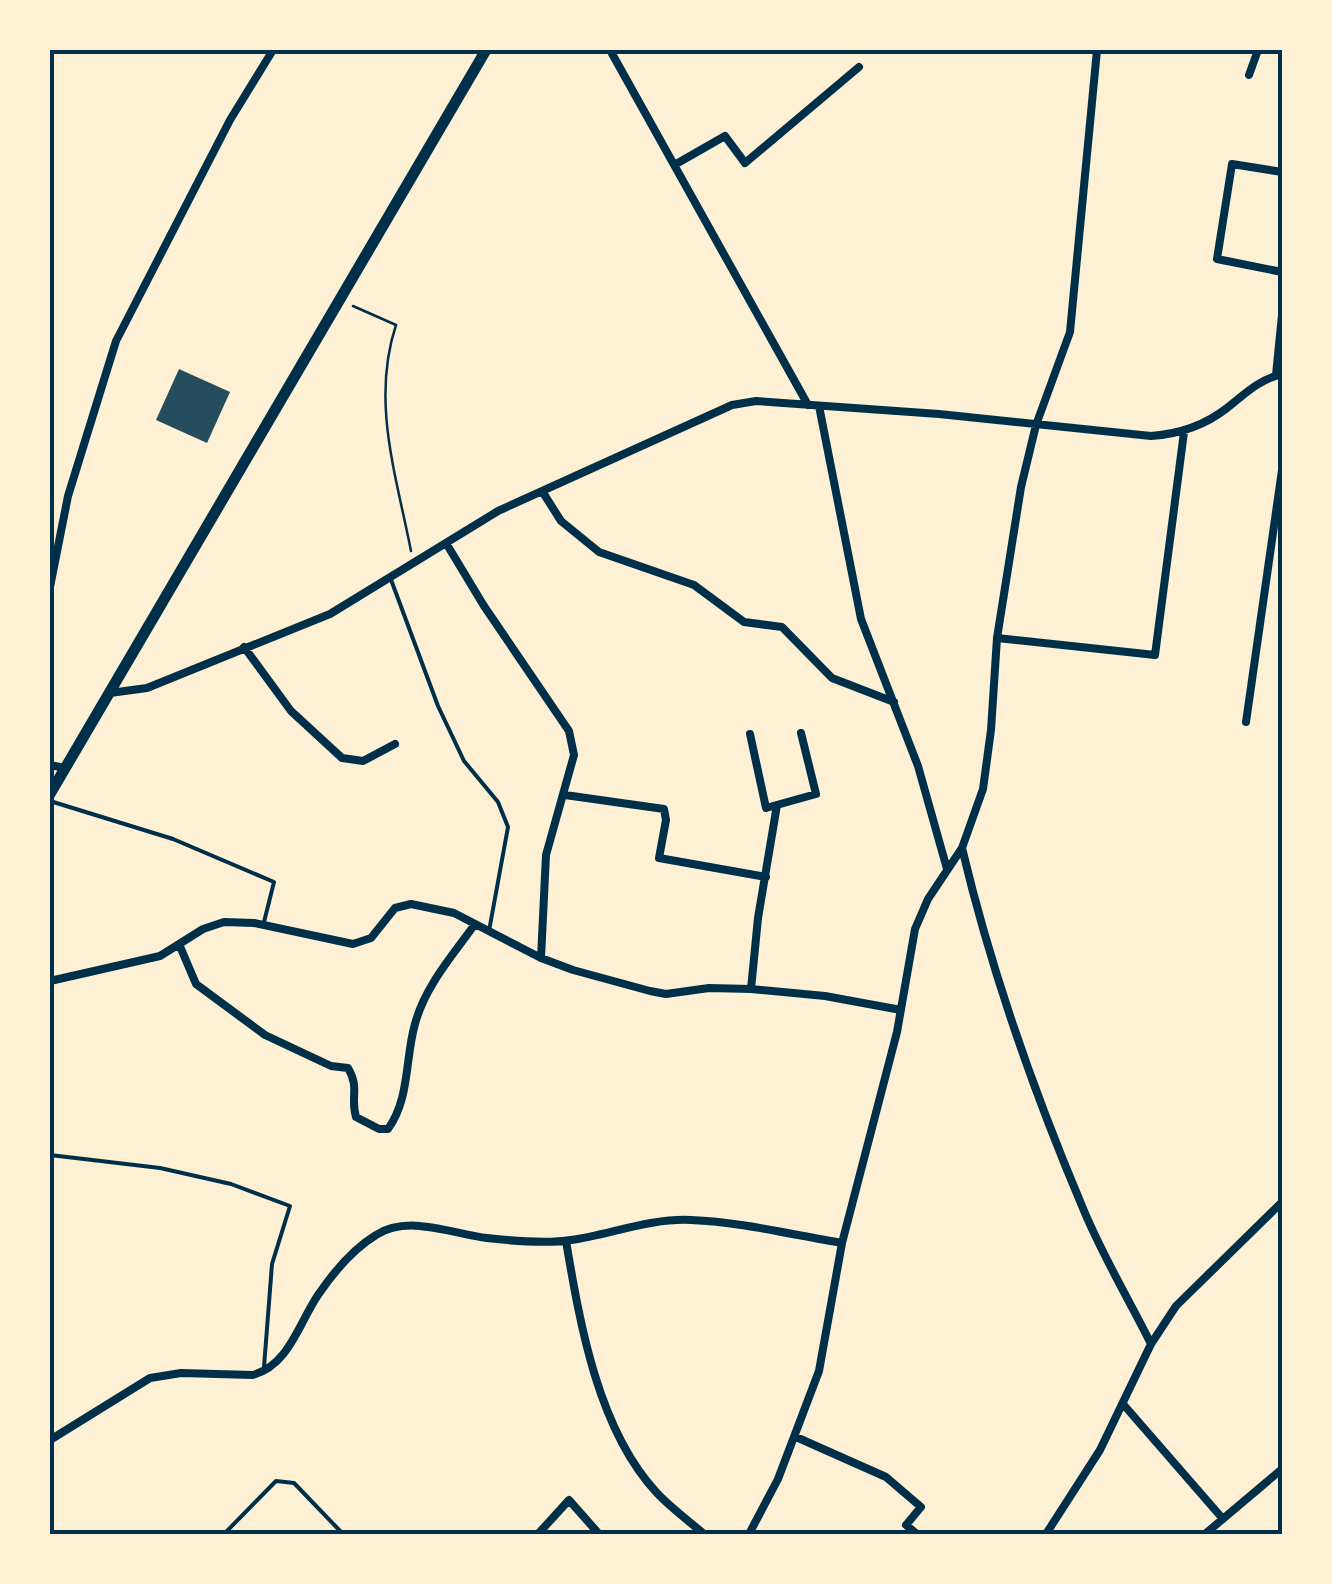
<svg xmlns="http://www.w3.org/2000/svg" width="1332" height="1584" font-family="Cabin,sans-serif">
	<rect width="100%" height="100%" fill="#fdf0d5"/>
	<path fill="#264d5e" d="M179 369 230 392 207 443 156 420Z"/>
	<g fill="none" stroke-linecap="round" stroke-linejoin="round">
		<path stroke="#003049" stroke-width="2.5" d="M353 306 396 325C371 401 396 474 411 551"/>
		<path stroke="#003049" stroke-width="4" d="M390 577 438 706 464 761 498 802 508 827 489 931
			M50 801 173 839 274 882 264 922
			M50 1155 160 1168 231 1184 290 1206 272 1264 264 1367
			M224 1534 276 1481 294 1483 343 1534"/>
		<path stroke="#003049" stroke-width="8" d="M610 50 808 405
			M1249 75 1258 50
			M676 164 725 136 745 163 859 67
			M1282 172 1232 164 1217 259 1282 272
			M1276 375 1282 315
			M819 406 861 619 918 766 947 869
			M542 491 561 521 599 552 694 585 744 622 782 627 832 678 894 702
			M446 543 484 606 569 731 574 755 546 855 541 958
			M50 587 68 496 116 341 230 120 273 50
			M997 638 1155 655 1184 432
			M244 647 291 711 342 758 363 761 395 744
			M110 693 147 688 330 614 498 511 732 405 756 401 939 414 1151 436C1179 434 1204 426 1227 408 1245 394 1258 380 1282 374
			M1246 722 1282 470
			M750 734 766 808 816 794 801 733
			M50 765 65 768
			M565 795 664 809 666 820 659 858 766 877
			M962 848C991 970 1033 1090 1082 1206 1101 1253 1128 1298 1151 1344
			M179 944 196 984 265 1035 331 1066 348 1068C360 1088 350 1097 356 1117L379 1129H388C410 1099 405 1058 415 1024 425 986 453 955 475 924
			M50 981 160 956 203 929 224 922 254 923 353 944 371 938 395 908 411 904 454 913 541 958 573 970 650 991 666 994 709 988 751 989 825 996 901 1010
			M751 989 758 918 777 805
			M566 1241C580 1324 598 1430 657 1493 671 1508 689 1521 704 1534
			M1123 1404 1223 1519
			M796 1437 886 1477 921 1507 906 1525 917 1534
			M50 1440 150 1378 181 1373 253 1375C289 1365 299 1323 318 1295 333 1273 353 1249 376 1235 408 1214 453 1234 487 1238 513 1241 546 1244 571 1240 611 1234 651 1218 691 1220 742 1222 793 1235 842 1243
			M538 1534 569 1500 599 1534
			M749 1534 778 1479 819 1371 842 1243 897 1032 915 929 928 899 962 848 983 789 991 730 997 638 1021 487 1036 425 1070 332 1097 50
			M1046 1534 1100 1450 1151 1344 1176 1306 1282 1202
			M1205 1534 1282 1469"/>
		<path stroke="#003049" stroke-width="11" d="M50 794 486 50"/>
	</g>
	<rect width="1332" height="1584" fill="none" stroke="#fdf0d5" stroke-width="105"/>
	<rect x="52" y="52" width="1228" height="1480" fill="none" stroke="#003049" stroke-width="4"/>
</svg>
